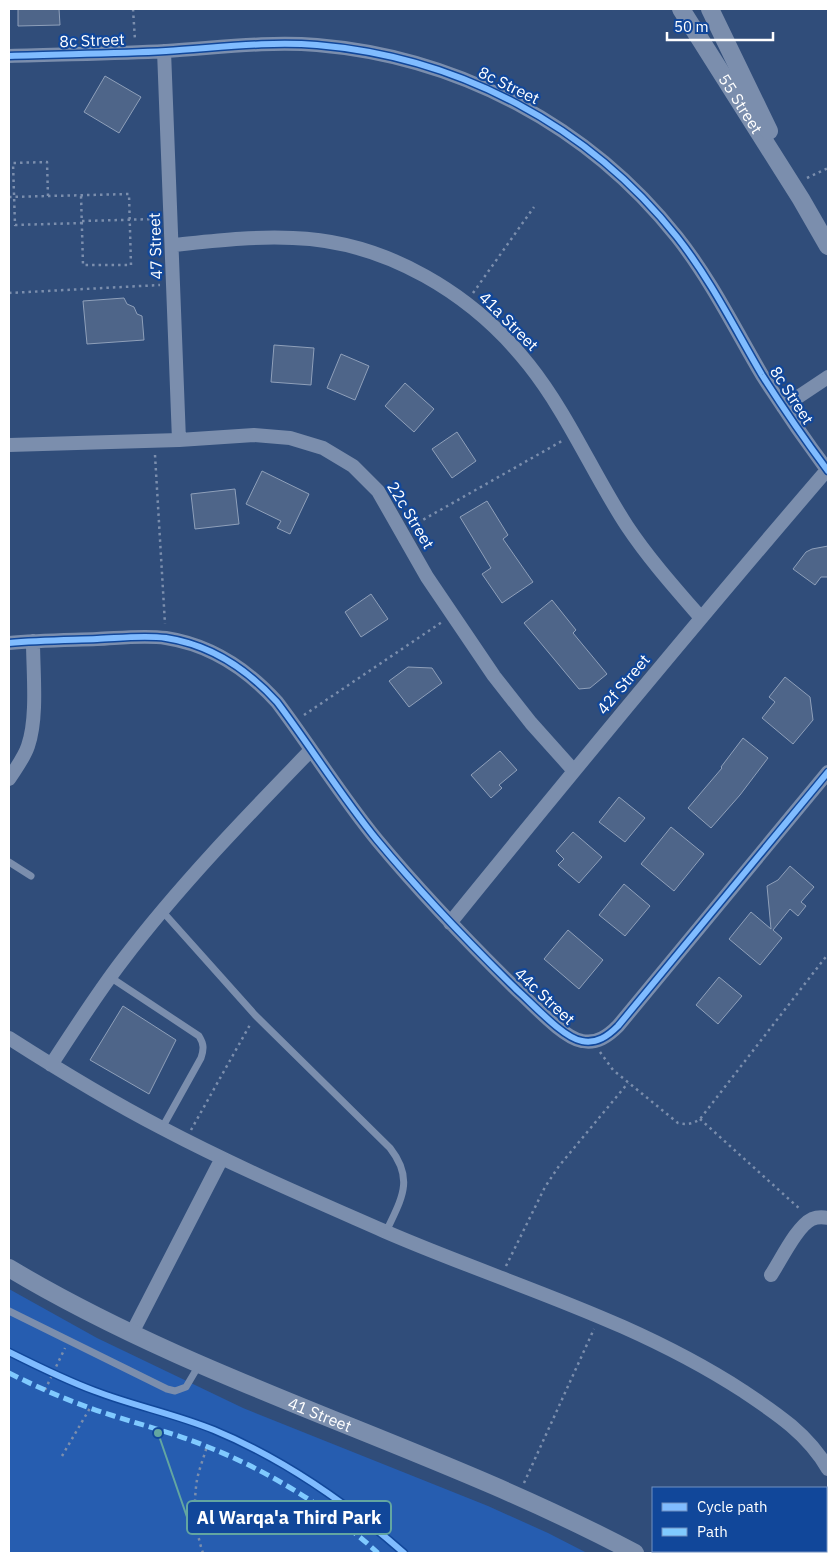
<svg xmlns="http://www.w3.org/2000/svg" width="837" height="1562" font-family="'IBM Plex Sans',sans-serif">
	<rect width="100%" height="100%" fill="#304d7a"/>
	<path fill="#265db0" d="M9 1289 97 1338 243 1408 488 1506 548 1533 587 1553H9Z"/>
	<path fill="#4e6589" stroke="#8fa0ba" d="M18 9H59L60 25 18 26Z
		M105 76 141 97 119 133 84 112Z
		M124 298 127 304 134 307 137 314 142 316 144 340 87 344 83 301Z
		M274 345 314 348 311 385 271 382Z
		M341 354 369 366 355 400 327 388Z
		M405 383 434 409 414 432 385 406Z
		M457 432 476 461 452 478 432 449Z
		M262 471 309 494 290 534 277 528 281 521 246 504Z
		M235 489 239 524 195 529 191 494Z
		M487 501 508 535 503 539 533 582 502 603 482 574 491 568 460 517Z
		M828 546V577H821L815 585 793 569 806 552 812 549Z
		M371 594 388 619 361 637 345 612Z
		M552 600 576 630 573 633 607 674 590 688 579 689 524 623Z
		M408 667 432 668 442 683 409 707 389 681Z
		M785 677 810 697 813 720 793 744 762 718 775 702 769 697Z
		M743 738 768 758 740 795 711 828 688 808 722 768 721 767Z
		M500 751 517 770 499 785 502 788 491 798 471 775Z
		M619 797 645 818 625 842 599 822Z
		M671 827 704 854 674 891 641 864Z
		M573 832 602 857 579 883 558 865 564 859 556 851Z
		M790 866 814 887 801 902 806 906 798 916 790 909 773 930 782 938 760 965 729 939 751 912 771 929 767 886 778 880Z
		M624 884 650 906 625 936 599 915Z
		M568 930 603 960 579 989 544 959Z
		M719 977 742 996 718 1024 696 1005Z
		M123 1006 176 1040 149 1094 90 1060Z"/>
	<g fill="none" stroke-linecap="round" stroke-linejoin="round">
		<path stroke="#7b8ead" stroke-width="2.5" stroke-dasharray="2.5 4" stroke-linecap="butt" d="M133 9 135 40
			M807 178 828 168
			M48 196 47 162 13 163 15 225 82 223
			M9 197C49 196 89 195 129 194L131 265H83L81 195
			M82 221 157 219
			M9 293 160 285
			M473 293 534 207
			M155 455 165 624
			M412 526 562 441
			M304 715 442 622
			M600 1052 613 1070 678 1123C687 1125 693 1124 700 1119L828 954
			M700 1119 801 1210
			M191 1130 251 1023
			M506 1266 545 1187 559 1166 628 1083
			M45 1390 65 1348
			M62 1456 90 1408
			M524 1483 594 1329
			M203 1553C195 1530 193 1504 197 1480 199 1469 204 1457 207 1446"/>
		<path stroke="#7b8ead" stroke-width="7" d="M9 862 31 876
			M163 912 255 1015 390 1148C415 1180 401 1199 386 1232
			M110 977 199 1036C204 1044 204 1049 201 1058L162 1128
			M9 1311 167 1389 175 1391 186 1387 199 1365"/>
		<path stroke="#7b8ead" stroke-width="14" d="M164 51 179 440
			M9 56C61 54 113 54 166 51 216 48 267 41 317 45 459 57 589 126 677 237 711 280 735 329 762 375 783 408 805 440 828 471
			M173 245C213 241 253 236 293 238 386 241 473 294 529 365 568 414 593 474 627 526 649 559 675 588 701 618
			M783 407 828 377
			M9 445 179 440 254 435 290 438 323 448 353 466 378 491 427 577 494 676 531 723 574 771
			M9 643C38 640 68 640 97 639 120 638 144 635 166 638 212 645 247 669 277 702 311 747 341 796 377 840 421 893 468 942 517 990 532 1003 563 1038 582 1041 597 1044 608 1036 618 1026L828 772
			M9 779C16 768 24 758 28 746 38 717 33 672 33 641
			M450 923C574 770 699 619 827 470
			M9 1038C59 1070 110 1101 162 1128 234 1166 309 1198 384 1231 506 1284 629 1317 743 1391 776 1413 808 1434 828 1469
			M51 1065C74 1030 96 995 122 961 179 886 245 818 311 750
			M771 1275C781 1260 797 1226 812 1219 817 1217 823 1217 828 1218
			M132 1333 222 1158"/>
		<g stroke="#7b8ead" stroke-width="18">
			<path id="s1" d="M681 9 801 199 828 246"/>
			<path d="M710 9 769 131"/>
			<path id="s2" d="M9 1268C206 1386 432 1445 635 1553"/>
		</g>
		<path stroke="#80caff" stroke-width="5" stroke-dasharray="10 5" stroke-linecap="butt" d="M9 1373C43 1390 78 1405 114 1416 145 1426 177 1434 208 1447 269 1471 330 1509 378 1553"/>
		<g stroke="#11479a" stroke-width="9">
			<path id="cycleway" d="M9 56C61 54 113 54 166 51 216 48 267 41 317 45 459 57 589 126 677 237 711 280 735 329 762 375 783 408 805 440 828 471
				M9 643C38 640 68 640 97 639 120 638 144 635 166 638 212 645 247 669 277 702 311 747 341 796 377 840 421 893 468 942 517 990 532 1003 563 1038 582 1041 597 1044 608 1036 618 1026L828 772
				M9 1352C37 1366 65 1380 95 1391 134 1406 175 1414 214 1430 284 1459 347 1503 404 1553"/>
		</g>
		<use href="#cycleway" stroke="#80bcff" stroke-width="6"/>
	</g>
	<g text-anchor="middle" stroke-width="4.5" stroke-linejoin="round" paint-order="stroke">
		<g font-size="16" fill="#fff" stroke="#11479a">
			<text transform="translate(92 40) rotate(-2)" y="6">8c Street</text>
			<text transform="translate(509 85) rotate(26)" y="6">8c Street</text>
			<text dy="6" stroke="none"><textPath href="#s1" startOffset="112">55 Street</textPath></text>
			<text transform="translate(155 246) rotate(-92)" y="6">47 Street</text>
			<text transform="translate(509 321) rotate(45)" y="6">41a Street</text>
			<text transform="translate(792 395) rotate(57)" y="6">8c Street</text>
			<text transform="translate(411 515) rotate(59)" y="6">22c Street</text>
			<text transform="translate(623 684) rotate(-50)" y="6">42f Street</text>
			<text transform="translate(545 996) rotate(43)" y="6">44c Street</text>
			<text dy="6" stroke="none"><textPath href="#s2" startOffset="344">41 Street</textPath></text>
		</g>
	</g>
	<path fill="none" stroke="#63a6a1" stroke-width="2" d="M158 1433L187 1517"/>
	<circle fill="#63a6a1" stroke="#11479a" stroke-width="2" cx="158" cy="1433" r="5"/>
	<rect fill="#11479a" stroke="#63a6a1" stroke-width="2" x="187" y="1501" width="204" height="33" rx="5"/>
	<g font-size="18" text-anchor="middle" font-weight="bold" fill="#fff">
		<text x="289" y="1524">Al Warqa'a Third Park</text>
	</g>
	<rect width="837" height="1562" fill="none" stroke="#ffffff" stroke-width="20"/>
	<rect x="652" y="1487" width="175" height="65" fill="#11479a" stroke="#7091c2"/>
	<rect x="662" y="1503" width="25" height="8" fill="#80bcff" stroke="#7091c2"/>
	<text x="697" y="1512" font-size="15" fill="#ffffff">Cycle path</text>
	<rect x="662" y="1528" width="25" height="8" fill="#80caff" stroke="#7091c2"/>
	<text x="697" y="1537" font-size="15" fill="#ffffff">Path</text>
	<path d="M667 32v8h106v-8" fill="none" stroke="#ffffff" stroke-width="2.5"/>
	<text x="674" y="32" font-size="15" fill="#ffffff" stroke="#11479a" stroke-width="4" paint-order="stroke">50 m</text>
</svg>
